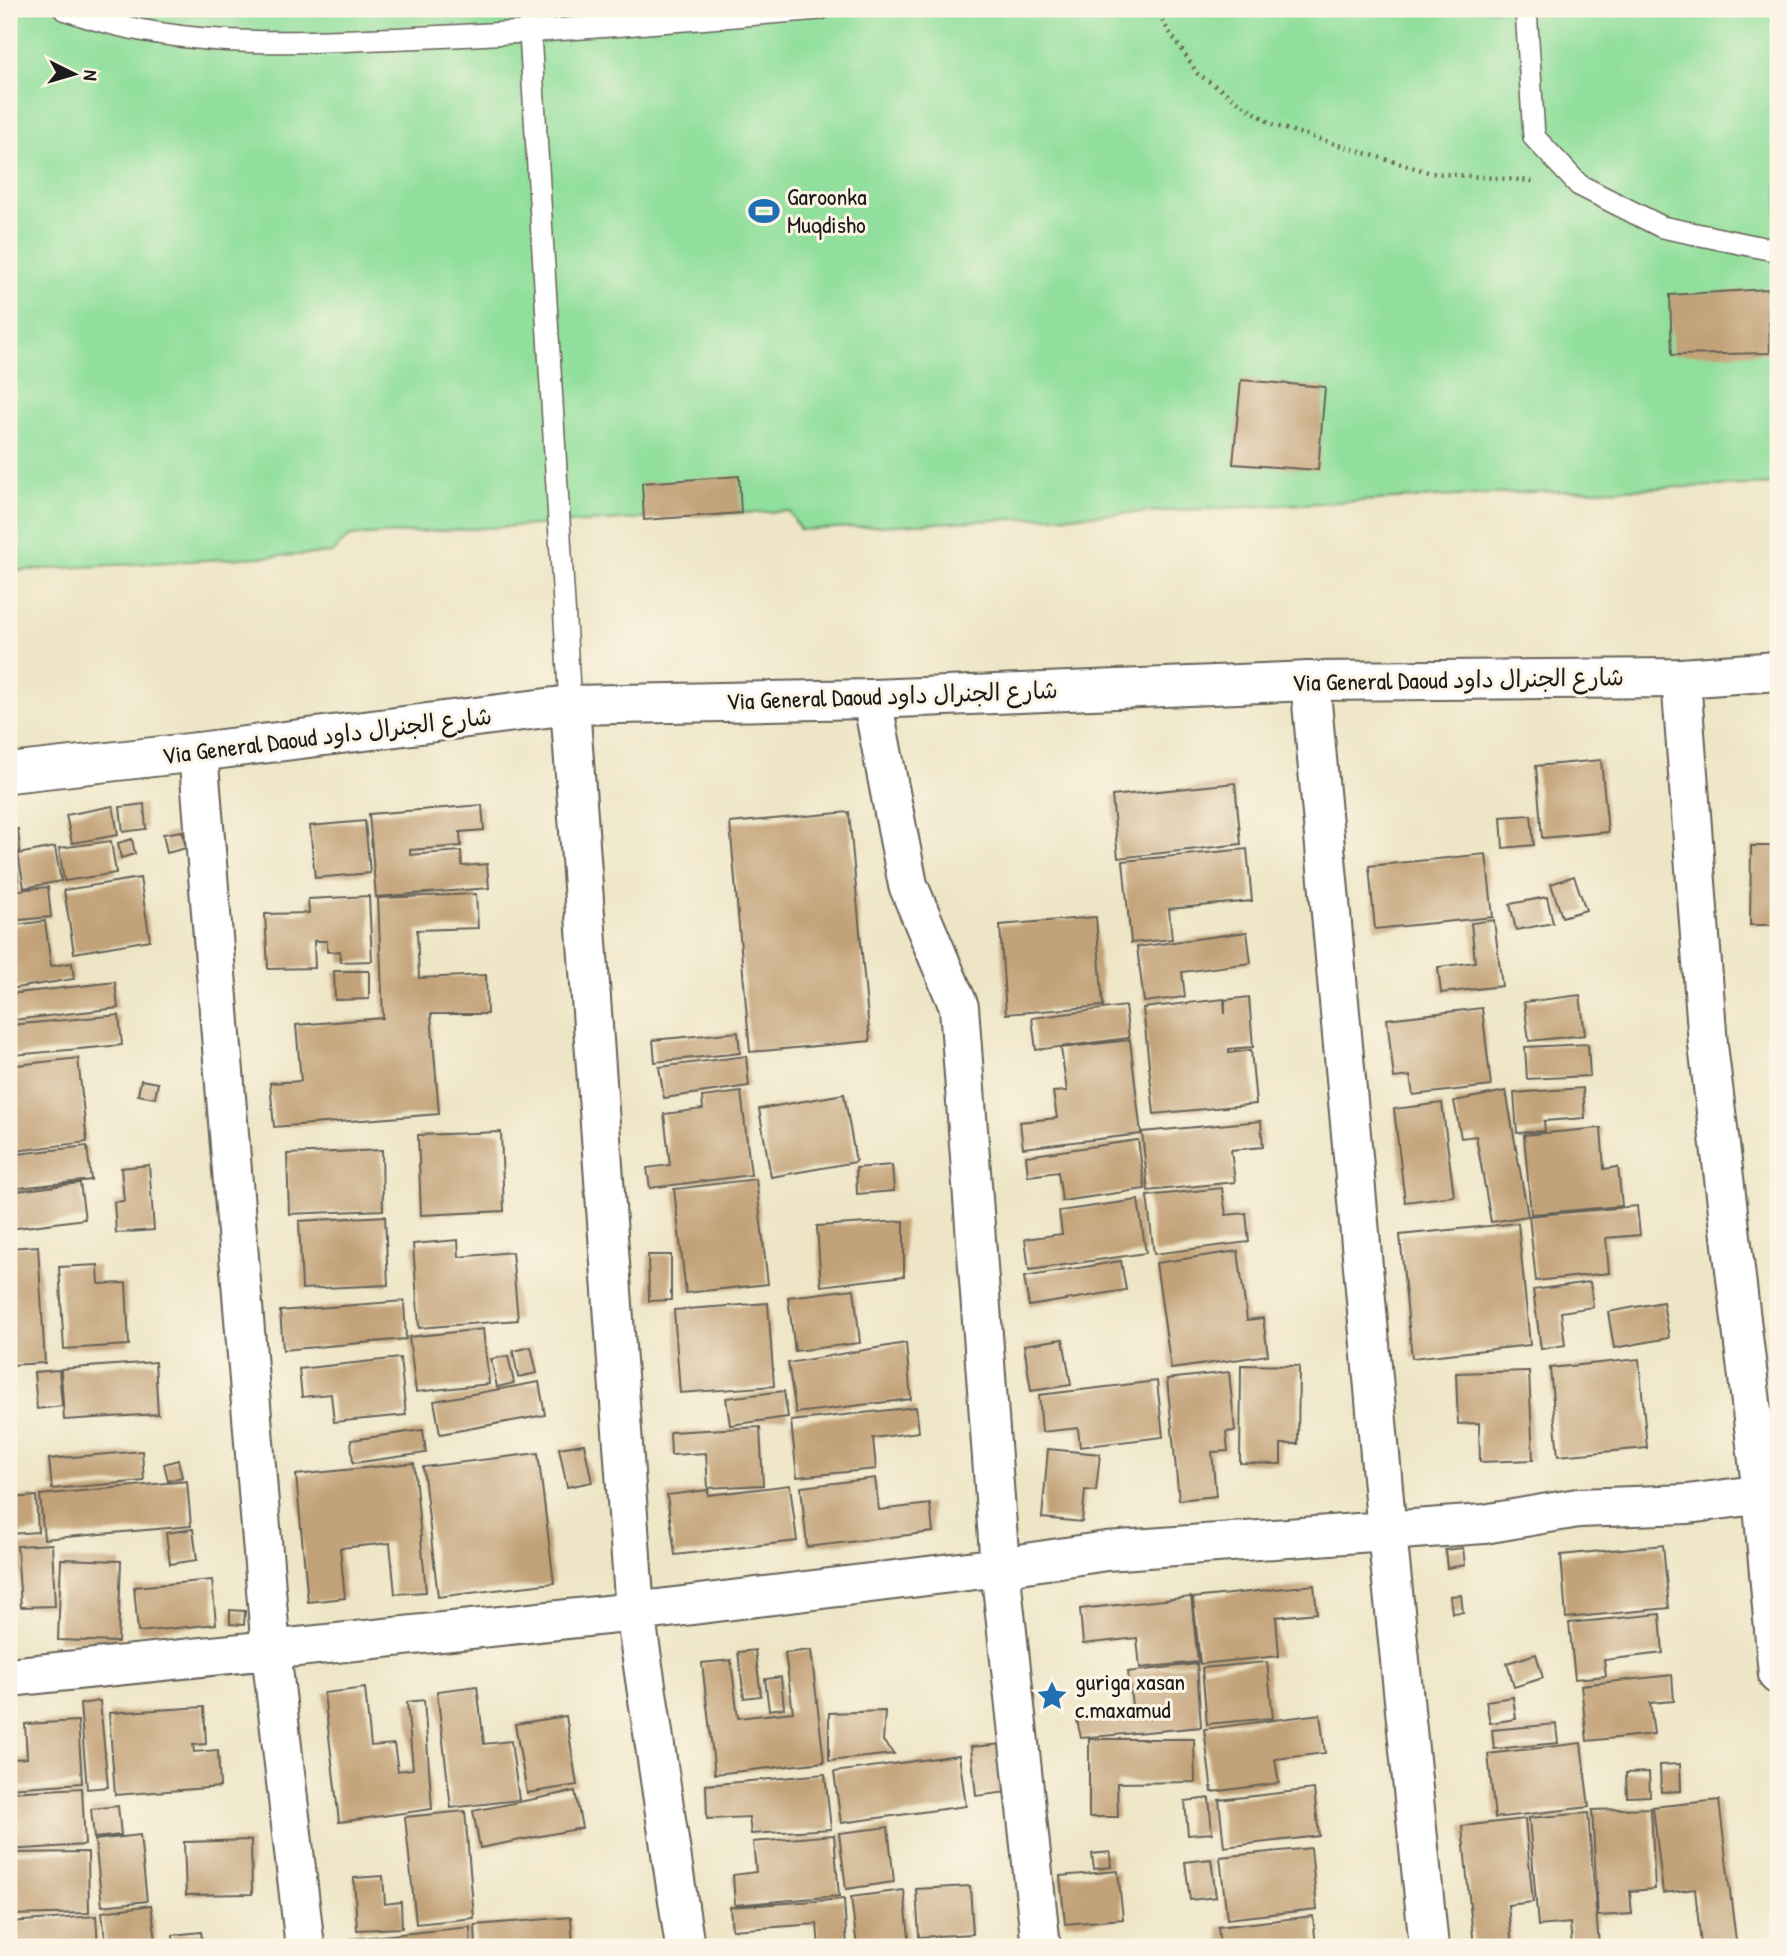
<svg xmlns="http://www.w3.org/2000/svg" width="1787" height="1956" font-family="'Patrick Hand','Playpen Sans Arabic',sans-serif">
	<rect width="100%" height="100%" fill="#fcf5e5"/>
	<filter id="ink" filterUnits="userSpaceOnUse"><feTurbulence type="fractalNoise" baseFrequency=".0143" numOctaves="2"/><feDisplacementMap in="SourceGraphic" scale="14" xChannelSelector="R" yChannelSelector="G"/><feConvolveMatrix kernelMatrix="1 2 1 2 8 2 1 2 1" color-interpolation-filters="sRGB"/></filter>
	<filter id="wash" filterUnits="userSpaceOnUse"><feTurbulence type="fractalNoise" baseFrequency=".00686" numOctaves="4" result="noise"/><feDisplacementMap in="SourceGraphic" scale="28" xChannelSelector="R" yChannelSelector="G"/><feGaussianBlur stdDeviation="1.57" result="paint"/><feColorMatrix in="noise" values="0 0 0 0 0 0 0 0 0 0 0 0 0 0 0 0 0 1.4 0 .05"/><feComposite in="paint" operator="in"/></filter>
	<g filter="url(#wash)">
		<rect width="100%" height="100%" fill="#eee5c6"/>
		<path fill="#91df9c" stroke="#567e5c" stroke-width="2" d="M9 9H1778V484L1533 492 800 530 789 511 741 513 350 536 332 553 9 571Z"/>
		<g id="blocks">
			<path fill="#c2a278" d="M1768 289 1770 353 1672 355 1670 295Z
				M1241 380 1325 387 1318 470 1233 464Z
				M739 476 741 513 644 520 642 483Z
				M1601 760 1608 832 1542 838 1536 766Z
				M1235 783 1241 844 1118 858 1112 796Z
				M144 804 146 829 123 832 120 807Z
				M482 805 484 830 460 832 461 846 410 850V855L461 851 462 866 487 864 489 888 376 897 369 814Z
				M113 806 118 835 72 843 66 815Z
				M849 812 870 1041 750 1052 730 823Z
				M1531 815 1534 845 1503 848 1501 817Z
				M365 821 370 873 315 878 310 826Z
				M9 829H18L20 852H9Z
				M182 831 186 848 167 853 163 834Z
				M132 839 135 854 121 858 118 843Z
				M111 841 116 873 64 881 59 848Z
				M1751 846H1778V925H1750Z
				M55 847 61 881 24 888 18 854Z
				M1247 849 1252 901 1169 909 1172 939 1131 943 1123 861Z
				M1486 854 1493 917 1375 929 1369 866Z
				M16 857 19 886 9 887V858Z
				M1574 876 1586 910 1562 917 1551 884Z
				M140 878 150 940 74 953 64 890Z
				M48 887 51 917 9 921V891Z
				M476 894 478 928 417 930 419 978 486 975 487 1014H431L439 1114 274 1127 270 1083 301 1081 296 1025 383 1018 378 898Z
				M369 896 372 961 341 962 340 951 327 952V941H314L315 968 268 969 265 914 309 913 308 899Z
				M1547 897 1553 923 1516 930 1510 904Z
				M1096 917 1103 1006 1006 1014 1000 925Z
				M1494 920 1502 986 1441 993 1438 967 1475 962 1471 923Z
				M45 921 51 966 72 963 74 979 9 989V926Z
				M1247 932 1251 963 1182 972 1185 997 1144 1002 1137 947Z
				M334 971H369V999L335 1000Z
				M115 982 118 1008 13 1020 9 994Z
				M1580 995 1585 1035 1529 1041 1524 1002Z
				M1249 997 1253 1047 1229 1049V1053L1251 1050 1256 1104 1154 1114 1143 1008 1224 999 1225 1014V1000Z
				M1125 1006 1129 1038 1036 1050 1032 1018Z
				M1482 1008 1491 1086 1413 1095 1410 1076 1394 1078 1387 1019Z
				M119 1015 122 1045 14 1055 11 1025Z
				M738 1032 740 1053 655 1062 653 1040Z
				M1130 1040 1141 1134 1023 1148 1020 1122 1057 1118 1053 1092 1067 1091 1061 1048Z
				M1588 1044 1590 1076 1527 1079 1525 1047Z
				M746 1056 749 1086 664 1098 659 1067Z
				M78 1058 87 1142 16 1151 9 1066Z
				M141 1080 158 1083 155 1098 138 1095Z
				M1583 1088 1585 1118 1544 1121 1545 1131 1517 1133 1514 1093Z
				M1506 1091 1528 1216 1491 1222 1476 1136 1461 1138 1454 1101Z
				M741 1092 751 1175 650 1188 647 1168 670 1165 664 1114 703 1109 702 1097Z
				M844 1094 856 1162 771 1177 759 1109Z
				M1442 1103 1454 1196 1405 1202 1394 1109Z
				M1261 1121 1263 1147 1231 1150 1235 1182 1148 1191 1142 1132Z
				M1601 1128 1604 1169 1618 1167 1622 1206 1531 1214 1524 1135Z
				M501 1132 504 1211 421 1215 418 1135Z
				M1138 1140 1145 1189 1062 1201 1058 1172 1028 1176 1026 1156Z
				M87 1146 91 1180 9 1189V1155Z
				M382 1150 383 1210 289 1214 287 1154Z
				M149 1165 154 1230 116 1233 114 1202 124 1201 121 1168Z
				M892 1165 894 1191 857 1194 856 1168Z
				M756 1179 768 1284 686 1293 674 1189Z
				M80 1183 85 1219 9 1229V1192Z
				M1222 1188 1226 1215 1246 1213 1249 1242 1154 1254 1147 1196Z
				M1138 1200 1146 1253 1029 1270 1025 1239 1062 1234 1059 1211Z
				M1637 1206 1640 1235 1606 1238 1609 1273 1536 1281 1529 1216Z
				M385 1216 388 1285 302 1289 299 1221Z
				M904 1221V1276L821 1286 817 1226Z
				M1518 1223 1530 1345 1412 1358 1400 1235Z
				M458 1240 459 1257 512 1252 518 1320 419 1328 413 1244Z
				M38 1246 45 1363 9 1365V1248Z
				M1238 1251 1247 1320 1263 1318 1268 1355 1171 1369 1156 1263Z
				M648 1255H671V1300L649 1301Z
				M1121 1261 1126 1290 1029 1306 1024 1277Z
				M98 1265 99 1284 126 1283 129 1345 64 1349 59 1267Z
				M1590 1282 1593 1307 1561 1312 1565 1345 1541 1349 1533 1290Z
				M854 1289 860 1343 795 1351 788 1297Z
				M404 1301 406 1339 283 1350 280 1311Z
				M1663 1302 1669 1338 1614 1348 1608 1312Z
				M768 1303 774 1386 680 1393 674 1310Z
				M483 1329 489 1384 416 1392 409 1337Z
				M1063 1339 1071 1385 1031 1391 1024 1345Z
				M906 1343 911 1399 796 1413 788 1363Z
				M531 1347 537 1373 518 1377 513 1351Z
				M508 1356 514 1383 497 1387 491 1359Z
				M400 1358 406 1415 334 1422 331 1394 302 1397 299 1369Z
				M1639 1359 1647 1448 1558 1456 1550 1368Z
				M155 1362 158 1414 64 1420 61 1369Z
				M1241 1365 1299 1366 1298 1444H1281V1464L1240 1463Z
				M59 1370 62 1406 37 1409 34 1372Z
				M1529 1371 1533 1460 1480 1462 1479 1423 1458 1424 1456 1373Z
				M1229 1372 1235 1431 1226 1432 1228 1451 1212 1452 1216 1496 1179 1500 1167 1379Z
				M1157 1381 1163 1437 1080 1447 1078 1428 1042 1432 1039 1395Z
				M539 1382 545 1415 440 1434 434 1401Z
				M784 1391 788 1417 730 1425 726 1398Z
				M916 1407 919 1432 873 1438 876 1469 797 1477 791 1421Z
				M760 1427 763 1485 708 1488 706 1453 671 1455 670 1432Z
				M423 1430 426 1453 353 1463 351 1440Z
				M584 1444 592 1482 567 1487 559 1448Z
				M1048 1449 1100 1454 1096 1491 1085 1490 1082 1522 1042 1518Z
				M142 1451 144 1481 52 1489 49 1459Z
				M538 1453 554 1583 438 1597 423 1467Z
				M178 1460 182 1477 168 1481 164 1464Z
				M414 1463 426 1592 395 1594 390 1543 340 1548 345 1598 308 1602 296 1475Z
				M875 1478 879 1510 930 1504 933 1532 807 1547 801 1487Z
				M187 1481 191 1526 44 1539 40 1495Z
				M790 1485 797 1541 675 1555 667 1495 708 1490V1495Z
				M36 1496 38 1532 9 1534V1498Z
				M193 1529 197 1560 170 1564 166 1533Z
				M52 1544 55 1606 21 1607 17 1546Z
				M1663 1545 1669 1608 1566 1618 1561 1555Z
				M1463 1548 1465 1565 1447 1568 1445 1550Z
				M61 1559 121 1561 118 1642 58 1640Z
				M212 1580 216 1624 138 1632 134 1587Z
				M1314 1585 1317 1613 1276 1617 1279 1656 1200 1664 1193 1598Z
				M1461 1595 1463 1612 1452 1613 1450 1596Z
				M1191 1597 1198 1662 1140 1668 1137 1638 1083 1644 1080 1609Z
				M230 1610 245 1611 244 1625 230 1624Z
				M1660 1614 1663 1653 1604 1660 1606 1676 1575 1679 1569 1623Z
				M755 1650 761 1696 744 1698 738 1652Z
				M811 1650 824 1762 715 1774 702 1663 731 1660 738 1718 793 1712 785 1653Z
				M1536 1654 1543 1678 1514 1687 1507 1663Z
				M1267 1662 1273 1718 1207 1724 1202 1668Z
				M1197 1664 1201 1727 1081 1738 1077 1720 1133 1714 1128 1672Z
				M1672 1675 1674 1701 1650 1703 1654 1734 1587 1741 1581 1685Z
				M781 1677 784 1708 769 1710 765 1679Z
				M477 1686 484 1744 511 1741 519 1800 451 1808 437 1691Z
				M365 1688 371 1746 394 1744 398 1771 413 1769 407 1702 424 1700 432 1809 339 1822 324 1693Z
				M1513 1697 1516 1719 1490 1723 1486 1701Z
				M100 1701 108 1787 87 1789 80 1704Z
				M204 1707 206 1744 193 1745 194 1752 218 1750 220 1787 115 1795 109 1713Z
				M885 1711 883 1741 894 1754 829 1761V1713Z
				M1320 1714 1325 1753 1275 1759 1279 1783 1212 1792 1204 1729Z
				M566 1716 577 1785 527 1793 515 1724Z
				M78 1721 82 1783 9 1788V1728H12L14 1759 27 1758 25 1724Z
				M1556 1724 1558 1743 1494 1749 1492 1730Z
				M1089 1739H1194L1195 1782 1117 1783 1118 1817H1089Z
				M1581 1743 1589 1807 1495 1818 1488 1754Z
				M1003 1744 1008 1792 976 1796 971 1747Z
				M959 1755 966 1806 841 1823 834 1772Z
				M1680 1764 1681 1791 1661 1792 1660 1765Z
				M1649 1772 1650 1796 1627 1797 1626 1773Z
				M825 1774 831 1829 751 1834 749 1817 707 1819 706 1785Z
				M82 1788 85 1845 9 1850V1792Z
				M1314 1789 1319 1836 1224 1847 1219 1800Z
				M575 1791 582 1828 480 1848 473 1811Z
				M1209 1798 1212 1833 1188 1835 1185 1801Z
				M1719 1800 1736 1941 1701 1945 1695 1889 1663 1893 1653 1807Z
				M118 1806 121 1835 94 1838 91 1809Z
				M1651 1808 1655 1889 1630 1891 1632 1914 1598 1916 1592 1810Z
				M465 1811 474 1918 416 1924 405 1817Z
				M1588 1813 1599 1946 1572 1947 1570 1923 1538 1926 1529 1818Z
				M1525 1819 1533 1902 1508 1905 1512 1947H1474L1462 1826Z
				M888 1827 894 1882 846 1889 839 1833Z
				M140 1835 147 1901 102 1906 95 1840Z
				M834 1835 839 1896 735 1905 733 1875 756 1872 753 1842Z
				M251 1840 252 1894 186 1895 184 1842Z
				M1311 1848 1317 1909 1227 1919 1220 1857Z
				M88 1852 89 1913 9 1915V1853Z
				M1110 1852 1111 1867 1094 1869 1092 1854Z
				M1211 1859 1216 1897 1190 1900 1185 1862Z
				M1118 1871 1123 1919 1065 1924 1060 1876Z
				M383 1876 385 1904 401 1902 402 1928 357 1930 354 1878Z
				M970 1886 973 1934 919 1937 916 1889Z
				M904 1890 910 1947H857L851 1897Z
				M844 1899 847 1947H819L817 1924 732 1930 730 1907Z
				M151 1905 157 1947H106L102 1912Z
				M96 1916 98 1947H9V1922Z
				M1313 1916 1316 1947H1220L1218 1927Z
				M571 1917 573 1947H476L475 1925Z
				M470 1927 471 1947H353L352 1939Z
				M201 1932 203 1947H174L173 1935Z"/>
		</g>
	</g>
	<g filter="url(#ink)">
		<use href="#blocks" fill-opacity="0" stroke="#666258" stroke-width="2"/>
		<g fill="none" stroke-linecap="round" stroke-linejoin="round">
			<g stroke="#666258" stroke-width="24">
				<path id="service" d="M64 9C174 50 291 43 406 38 544 33 682 20 820 9
					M1526 9 1534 137 1579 185 1662 227 1778 251
					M530 33 570 705"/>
			</g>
			<g stroke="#666258" stroke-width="42">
				<path id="minor" d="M1681 678 1708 1045 1762 1494 1778 1675
					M1310 681 1387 1532 1429 1947
					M872 699 908 885 959 1007 1000 1567 1041 1947
					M570 705 635 1612 685 1947
					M198 752 271 1651 305 1947
					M9 1677 635 1612 1000 1567 1106 1551 1484 1524 1578 1508 1688 1504 1778 1492"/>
			</g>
			<g stroke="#666258" stroke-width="42">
				<path id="secondary" d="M9 773 198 752 570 705 872 699 1310 681 1681 678 1778 671"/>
			</g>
			<path stroke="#666258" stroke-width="4.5" stroke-dasharray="2 5" stroke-linecap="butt" d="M1154 9 1198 74 1273 125 1431 173 1533 181"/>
			<use href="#service" stroke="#fff" stroke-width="21"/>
			<use href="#minor" stroke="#fff" stroke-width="38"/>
			<use href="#secondary" stroke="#fff" stroke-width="38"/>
		</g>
	</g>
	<defs>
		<g id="stadium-bare" transform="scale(2.415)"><path d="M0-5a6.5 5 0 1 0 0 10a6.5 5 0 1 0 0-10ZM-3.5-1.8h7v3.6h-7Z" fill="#1f6fb2" stroke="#fcf5e5" stroke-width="2.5" paint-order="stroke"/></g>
		<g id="sight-bare" transform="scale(2.415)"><path d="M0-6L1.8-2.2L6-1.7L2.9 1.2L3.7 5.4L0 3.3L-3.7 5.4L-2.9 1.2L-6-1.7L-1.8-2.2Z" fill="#1f6fb2" stroke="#fcf5e5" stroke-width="2.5" paint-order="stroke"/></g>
	</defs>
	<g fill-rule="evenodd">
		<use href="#stadium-bare" x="764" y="211"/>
		<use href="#sight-bare" x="1052" y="1696"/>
	</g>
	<g text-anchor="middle" stroke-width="6" stroke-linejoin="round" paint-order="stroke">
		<g font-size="24" fill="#1c1c1c" stroke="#fcf5e5" text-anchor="start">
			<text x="787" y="205">Garoonka<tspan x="787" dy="28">Muqdisho</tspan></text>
			<text x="1075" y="1690">guriga xasan<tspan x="1075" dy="28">c.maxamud</tspan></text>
		</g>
		<g font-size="24" fill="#1c1c1c" stroke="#fcf5e5">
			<text transform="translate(1458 680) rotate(-1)" y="8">Via General Daoud شارع الجنرال داود</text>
			<text transform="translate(892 696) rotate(-2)" y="8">Via General Daoud شارع الجنرال داود</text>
			<text transform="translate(327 736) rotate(-7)" y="8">Via General Daoud شارع الجنرال داود</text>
		</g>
	</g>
	<rect width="1787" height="1956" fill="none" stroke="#fcf5e5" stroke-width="35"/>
	<g transform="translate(74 74) rotate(95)" stroke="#fcf5e5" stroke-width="5" paint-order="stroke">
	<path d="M0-5L12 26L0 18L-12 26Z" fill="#1c1c1c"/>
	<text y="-10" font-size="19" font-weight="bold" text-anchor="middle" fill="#1c1c1c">N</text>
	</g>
</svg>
